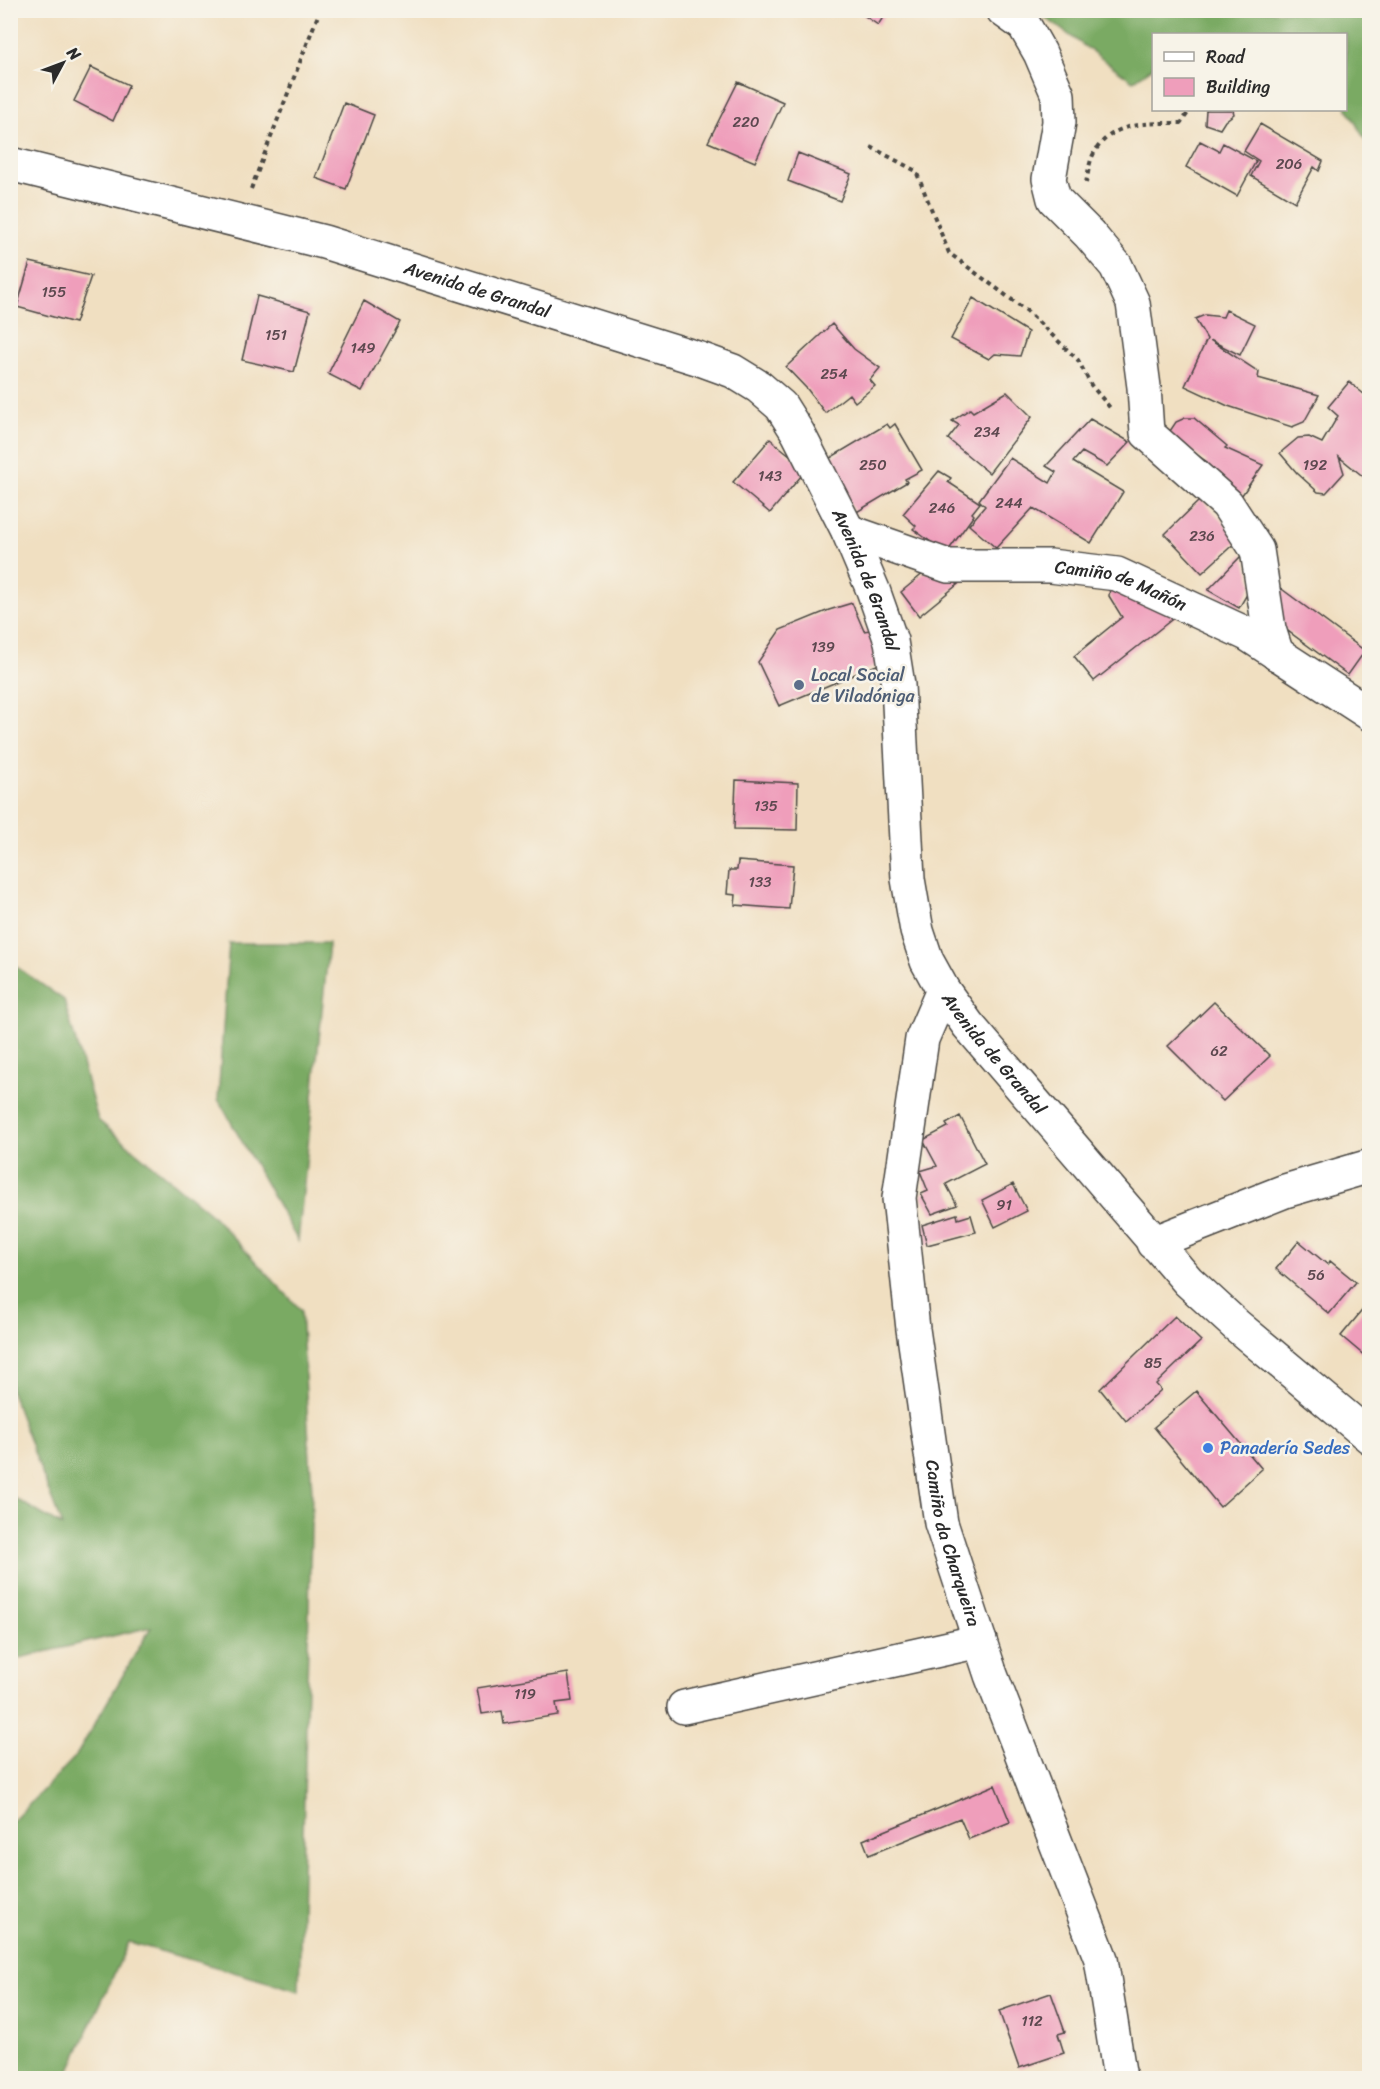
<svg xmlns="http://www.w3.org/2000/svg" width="1380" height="2089" font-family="Sriracha,sans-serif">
	<rect width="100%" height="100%" fill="#f7f3e8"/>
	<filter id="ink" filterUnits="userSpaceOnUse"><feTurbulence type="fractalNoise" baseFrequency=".0167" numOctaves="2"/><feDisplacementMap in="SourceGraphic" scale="12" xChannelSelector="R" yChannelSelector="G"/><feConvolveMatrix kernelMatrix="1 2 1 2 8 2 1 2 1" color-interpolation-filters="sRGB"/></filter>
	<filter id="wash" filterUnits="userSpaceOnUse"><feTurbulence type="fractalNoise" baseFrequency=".008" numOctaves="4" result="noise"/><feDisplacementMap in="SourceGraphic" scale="24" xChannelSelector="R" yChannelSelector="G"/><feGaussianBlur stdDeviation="1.35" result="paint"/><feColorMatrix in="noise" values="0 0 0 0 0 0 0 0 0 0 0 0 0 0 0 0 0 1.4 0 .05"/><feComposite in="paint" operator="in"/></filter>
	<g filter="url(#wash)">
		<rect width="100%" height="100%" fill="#f0dfc1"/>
		<path fill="#7aaa63" stroke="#526a47" stroke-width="1.5" d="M1036 11H1369V147L1346 106V34H1154L1153 67 1133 81Z
			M229 943H329L298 1241 218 1099Z
			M11 963 64 1000 98 1120 211 1214 301 1310 312 1492 299 1991 129 1942 66 2078H11V1823L76 1756 151 1627 11 1660V1496L62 1526 11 1392Z"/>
		<g id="blocks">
			<path fill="#ef9ebb" d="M856 10H888L878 25Z
				M91 67 129 85 113 121 74 101Z
				M738 82 783 102 755 162 708 142Z
				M344 103 374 115 346 189 316 178Z
				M1206 110H1233L1234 114 1225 121 1220 129 1205 124Z
				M1260 124 1323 161 1319 171 1314 167 1295 202 1251 176 1259 161 1244 151Z
				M1200 141 1219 151 1223 143 1256 161 1237 196 1186 167Z
				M798 153 851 174 840 201 788 181Z
				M30 262 91 276 75 323 17 307Z
				M257 296 310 311 294 372 242 360Z
				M973 298 1028 332 1020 356 995 354 989 359 951 339Z
				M364 301 400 322 362 391 328 374Z
				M1226 310 1255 324 1240 355 1210 340 1259 372 1258 378 1319 395 1304 422 1292 427 1228 406 1185 386 1207 339 1195 319 1205 315 1223 317Z
				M832 324 854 349 880 368 870 380 875 386 855 402 849 394 825 413 808 390 786 367Z
				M1349 382 1370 399V482L1339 457 1344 473 1326 493 1318 492 1297 473 1280 453 1298 438 1309 437 1322 443 1338 416 1328 407Z
				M1007 392 1032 417 989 473 948 439 959 425 952 421 970 409 973 412Z
				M1185 418H1194L1227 446 1225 448 1263 465 1237 502 1226 490 1229 483 1201 470 1207 462 1183 445 1164 440 1176 422Z
				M1090 419 1130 442 1107 466 1082 452 1073 462 1123 492 1091 543 1033 508 996 548 969 525 985 506 979 500 1010 458 1050 483 1056 472 1046 466Z
				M887 424 890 428 895 424 922 470 905 479 907 482 855 513 825 461Z
				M770 439 807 469 770 513 733 482Z
				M939 471 951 478 948 482 980 503 972 513 974 515 948 551 945 552 913 529 916 526 903 514Z
				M1201 499 1239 539 1202 573 1165 534Z
				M1243 554 1253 584 1239 608 1208 590Z
				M925 572 968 576 919 616 901 592Z
				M1111 579 1180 613 1094 681 1074 656 1122 617 1109 596Z
				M1271 581 1365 651 1348 675 1273 620Z
				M852 603 864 631 870 630 884 662 779 706 758 662 780 630 829 610Z
				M736 780 798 783 797 830 734 829Z
				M738 861 793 865 789 909 735 905 736 895 727 894 729 870H737Z
				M1214 1002 1270 1056 1223 1101 1168 1046Z
				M960 1116 985 1164 946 1184 957 1205 932 1214 921 1194 928 1191 920 1171 937 1166 923 1140 948 1127 946 1124Z
				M1013 1184 1027 1211 995 1227 982 1200Z
				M957 1214 958 1219 971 1215 976 1232 927 1245 922 1225Z
				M1299 1241 1328 1265 1330 1261 1356 1282 1329 1314 1276 1269Z
				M1370 1301V1353L1366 1357 1341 1336Z
				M1175 1316 1201 1341 1156 1384 1161 1390 1126 1421 1100 1389Z
				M1196 1391 1262 1469 1220 1507 1154 1427Z
				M568 1673 572 1701 556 1703 558 1715 504 1724 502 1711 482 1714 477 1688Z
				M995 1785 1010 1822 969 1839 960 1818 869 1855 863 1840Z
				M1051 1993 1065 2032 1058 2034 1064 2053 1019 2068 999 2011Z"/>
		</g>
	</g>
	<g filter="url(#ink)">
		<use href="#blocks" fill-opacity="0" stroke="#494642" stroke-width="1.5"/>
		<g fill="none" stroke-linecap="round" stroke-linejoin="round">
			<g stroke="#494642" stroke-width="36">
				<g id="minor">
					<path d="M1003 10 1024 25 1040 53 1058 95 1059 122 1049 179 1054 199 1089 234 1116 266 1133 303 1144 387 1147 433 1227 504 1257 550 1269 629 1277 654"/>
					<path id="s1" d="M10 164 324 242 700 359 733 371 759 387 781 406 798 433 848 531 873 590 891 641 898 685 908 879 917 931 927 961 943 990 968 1025 1188 1281 1236 1325 1370 1437"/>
					<path id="s2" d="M848 531 948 566H1050L1117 574 1247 634 1370 714"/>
					<path id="s3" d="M943 990 922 1039 899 1198 913 1329 941 1523 991 1675 1101 1959 1120 2078"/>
					<path d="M1153 1243 1285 1191 1370 1166"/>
					<path d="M684 1707 980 1641"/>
				</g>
			</g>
			<path stroke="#494642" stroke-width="4" stroke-dasharray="4.5 4.5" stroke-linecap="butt" d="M871 147 916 171 949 253 1027 311 1078 360 1091 385 1112 410
				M1086 183C1088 174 1089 163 1093 155 1110 121 1148 123 1181 123L1190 110
				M251 189 320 10"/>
			<use href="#minor" stroke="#fff" stroke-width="33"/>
		</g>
	</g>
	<circle fill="#5c6f8a" stroke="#f7f3e8" stroke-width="2" cx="799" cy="685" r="6"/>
	<circle fill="#3f7fe0" stroke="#f7f3e8" stroke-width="2" cx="1208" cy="1448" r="6"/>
	<g text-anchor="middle" stroke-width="5" stroke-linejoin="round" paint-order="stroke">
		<g font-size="15" fill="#5c484f">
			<text x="746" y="127">220</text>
			<text x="1289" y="169">206</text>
			<text x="54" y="297">155</text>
			<text x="276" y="340">151</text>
			<text x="363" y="353">149</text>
			<text x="834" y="379">254</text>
			<text x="987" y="437">234</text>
			<text x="873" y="470">250</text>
			<text x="1315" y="470">192</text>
			<text x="770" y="481">143</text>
			<text x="1009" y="508">244</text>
			<text x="942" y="513">246</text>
			<text x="1202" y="541">236</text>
			<text x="823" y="652">139</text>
			<text x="766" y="811">135</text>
			<text x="760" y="887">133</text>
			<text x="1219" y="1056">62</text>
			<text x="1004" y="1210">91</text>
			<text x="1316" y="1280">56</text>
			<text x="1153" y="1368">85</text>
			<text x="525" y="1699">119</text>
			<text x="1032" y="2026">112</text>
		</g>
		<g font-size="18" fill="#2b2b2b" stroke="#f7f3e8">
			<text dy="6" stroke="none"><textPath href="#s1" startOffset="484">Avenida de Grandal</textPath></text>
			<text dy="6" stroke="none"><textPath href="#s1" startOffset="1006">Avenida de Grandal</textPath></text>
			<text dy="6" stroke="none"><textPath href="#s2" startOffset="282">Camiño de Mañón</textPath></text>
			<text dy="6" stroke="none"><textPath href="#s1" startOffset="1510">Avenida de Grandal</textPath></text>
			<text dy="6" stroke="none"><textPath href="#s3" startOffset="564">Camiño da Charqueira</textPath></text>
		</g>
		<g font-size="18" fill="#4e5e75" stroke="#f7f3e8" text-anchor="start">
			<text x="811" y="681">Local Social<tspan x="811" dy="21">de Viladóniga</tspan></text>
		</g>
		<g font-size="18" fill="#366cbe" stroke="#f7f3e8" text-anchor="start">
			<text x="1220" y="1454">Panadería Sedes</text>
		</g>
	</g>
	<rect width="1380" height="2089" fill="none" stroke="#f7f3e8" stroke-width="36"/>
	<rect x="1152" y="33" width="195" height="78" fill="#f7f3e8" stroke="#a5a39c" stroke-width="1.5"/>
	<rect x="1164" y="52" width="30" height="9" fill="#ffffff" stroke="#a5a39c" stroke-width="1.5"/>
	<text x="1206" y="63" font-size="18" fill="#2b2b2b">Road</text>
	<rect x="1164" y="78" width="30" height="18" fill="#ef9ebb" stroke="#a5a39c" stroke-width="1.5"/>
	<text x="1206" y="93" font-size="18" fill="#2b2b2b">Building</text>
	<g transform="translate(63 63) rotate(49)" stroke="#f7f3e8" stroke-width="4.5" paint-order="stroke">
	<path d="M0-4.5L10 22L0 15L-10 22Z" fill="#2b2b2b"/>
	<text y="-9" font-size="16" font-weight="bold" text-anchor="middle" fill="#2b2b2b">N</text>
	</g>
</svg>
